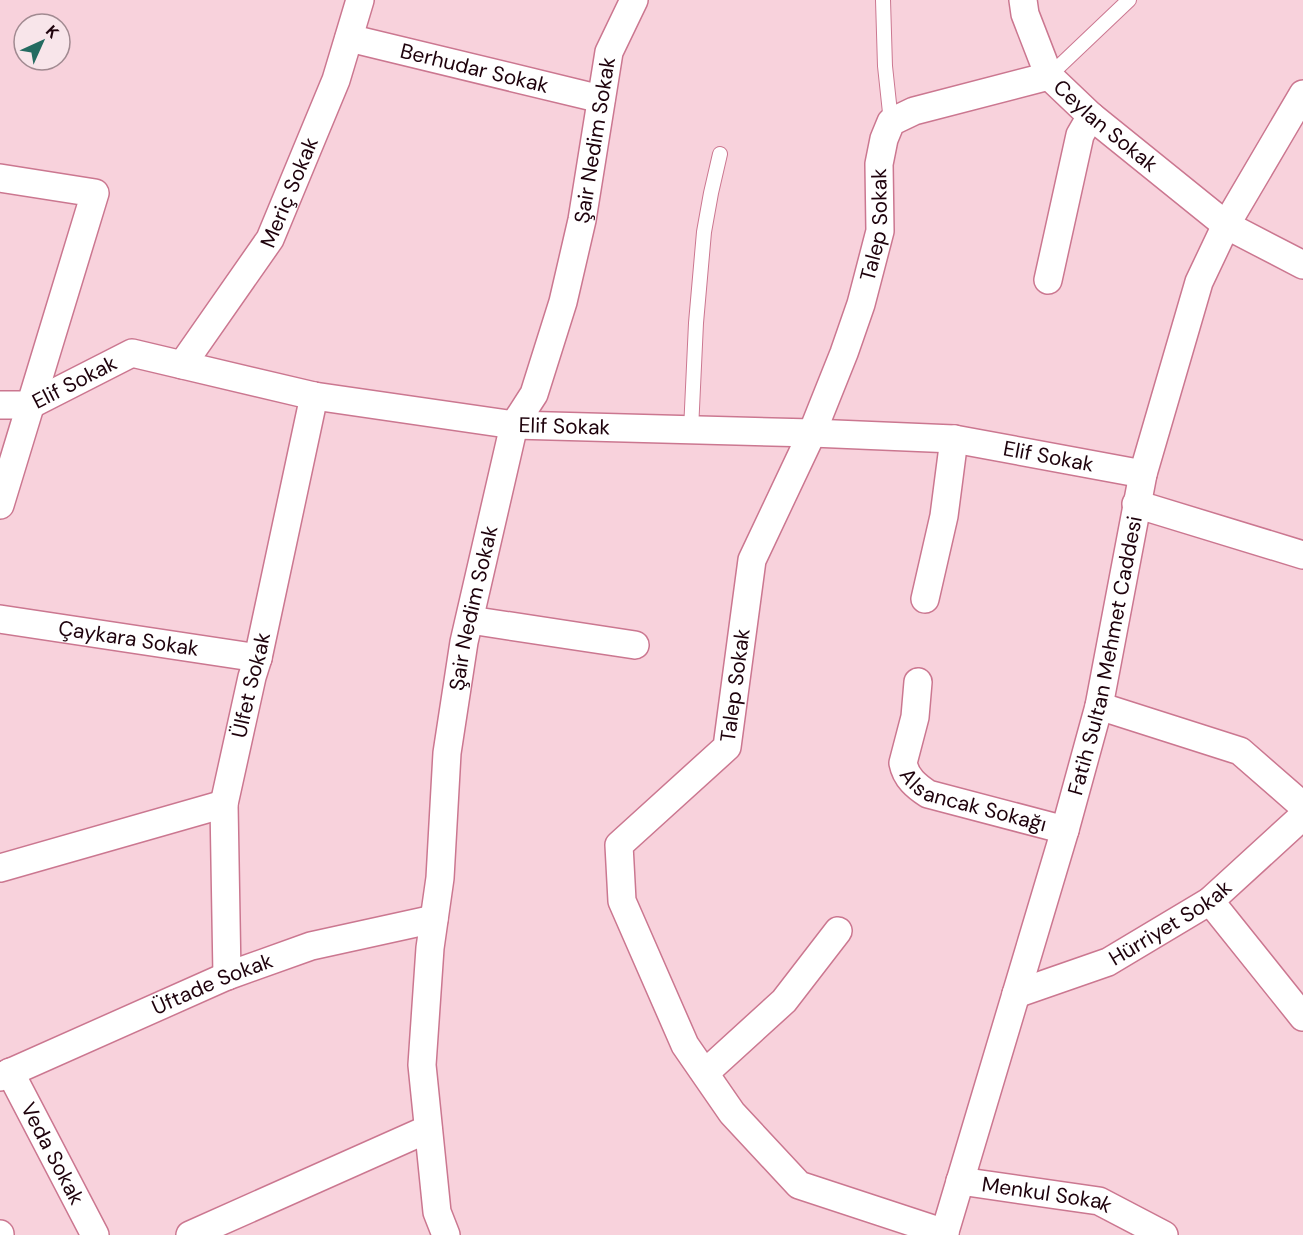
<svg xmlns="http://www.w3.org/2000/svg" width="1303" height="1235" font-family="'DM Sans',sans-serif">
	<rect width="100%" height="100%" fill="#f8d2dc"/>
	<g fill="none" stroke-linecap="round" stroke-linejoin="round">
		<g stroke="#cb7790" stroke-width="16">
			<path id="service" d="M883 0 885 66 891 122
				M1049 76 1129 0
				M691 430 696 323 704 232 711 193 720 154"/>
		</g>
		<g stroke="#cb7790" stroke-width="30">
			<g id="minor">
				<path id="s1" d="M1023 0 1025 14 1049 76 1091 116 1226 225 1303 265"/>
				<path id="s2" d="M349 38 601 99"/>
				<path d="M0 178 95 193 0 505"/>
				<path d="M1048 280 1080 135 1091 116"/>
				<path id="s3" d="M182 365 270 239 336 80 360 0"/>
				<path id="s4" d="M0 405H30L132 353 314 396 514 425 812 433 954 439 1143 474"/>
				<path d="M1136 504 1303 555"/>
				<path d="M925 599 944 516 954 439"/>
				<path id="s5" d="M0 619 258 658"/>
				<path d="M470 620 635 645"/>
				<path id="s6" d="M918 682 915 717 903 763C906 778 916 786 928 794L1065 830"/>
				<path d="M1099 706 1240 751 1303 806"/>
				<path d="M0 868 224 804"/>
				<path d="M1210 901 1303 1017"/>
				<path id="s7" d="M227 976 224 804 252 677 258 658 314 396"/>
				<path id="s8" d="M1016 994 1108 962 1210 901 1303 816"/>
				<path id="s9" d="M10 1072 95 1235"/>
				<path d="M705 1073 784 1001 838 931"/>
				<path id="s10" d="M0 1077 227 976 311 946 434 919"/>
				<path id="s11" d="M960 1181 1099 1201 1164 1235"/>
				<path id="s12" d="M945 1233 799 1185 732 1113 685 1045 622 901 619 845 727 747 752 560 812 433 844 353 861 304 880 231 879 164 884 139 891 122 914 111 1049 76"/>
				<path d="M0 1234V1235"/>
				<path d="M190 1235 428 1129"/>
				<path id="s13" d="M446 1235 437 1212 422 1065 430 948 440 878 447 753 464 642 514 425 534 394 563 302 582 220 609 52 634 0"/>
				<path id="s14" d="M944 1235 1065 830 1099 706 1143 474 1199 282 1226 225 1303 94"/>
			</g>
		</g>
		<use href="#service" stroke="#fff" stroke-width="14"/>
		<use href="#minor" stroke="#fff" stroke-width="27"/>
	</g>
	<g text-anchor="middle" stroke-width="6" stroke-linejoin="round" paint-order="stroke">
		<g font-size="21" fill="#1e020c" stroke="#f8e5ea">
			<text dy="7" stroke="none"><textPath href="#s2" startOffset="129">Berhudar Sokak</textPath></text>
			<text dy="7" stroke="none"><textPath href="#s1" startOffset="156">Ceylan Sokak</textPath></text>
			<text dy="7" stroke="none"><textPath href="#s13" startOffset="1119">Şair Nedim Sokak</textPath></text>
			<text dy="7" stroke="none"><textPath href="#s3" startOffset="204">Meriç Sokak</textPath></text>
			<text dy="7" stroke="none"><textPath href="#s12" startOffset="1242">Talep Sokak</textPath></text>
			<text dy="7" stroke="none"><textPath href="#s4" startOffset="80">Elif Sokak</textPath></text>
			<text dy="7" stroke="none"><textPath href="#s4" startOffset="584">Elif Sokak</textPath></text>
			<text dy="7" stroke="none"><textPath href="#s4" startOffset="1070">Elif Sokak</textPath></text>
			<text dy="7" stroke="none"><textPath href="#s13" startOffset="633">Şair Nedim Sokak</textPath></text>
			<text dy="7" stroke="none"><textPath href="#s5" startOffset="130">Çaykara Sokak</textPath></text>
			<text dy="7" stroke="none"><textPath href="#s14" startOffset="602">Fatih Sultan Mehmet Caddesi</textPath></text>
			<text dy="7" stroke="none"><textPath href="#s12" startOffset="756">Talep Sokak</textPath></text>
			<text dy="7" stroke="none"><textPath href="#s7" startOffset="294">Ülfet Sokak</textPath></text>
			<text dy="7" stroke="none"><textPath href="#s6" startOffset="168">Alsancak Sokağı</textPath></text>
			<text dy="7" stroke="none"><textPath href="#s8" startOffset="171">Hürriyet Sokak</textPath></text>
			<text dy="7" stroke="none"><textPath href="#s10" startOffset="232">Üftade Sokak</textPath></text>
			<text dy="7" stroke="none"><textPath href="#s9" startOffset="92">Veda Sokak</textPath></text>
			<text dy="7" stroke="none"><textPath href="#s11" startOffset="88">Menkul Sokak</textPath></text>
		</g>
	</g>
	<g transform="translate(42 42) rotate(45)"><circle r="28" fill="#f8e5ea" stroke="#a18a91" stroke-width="1.5"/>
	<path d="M0-4.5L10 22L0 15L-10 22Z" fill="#246b61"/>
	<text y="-9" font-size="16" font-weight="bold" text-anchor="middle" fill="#1e020c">K</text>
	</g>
</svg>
